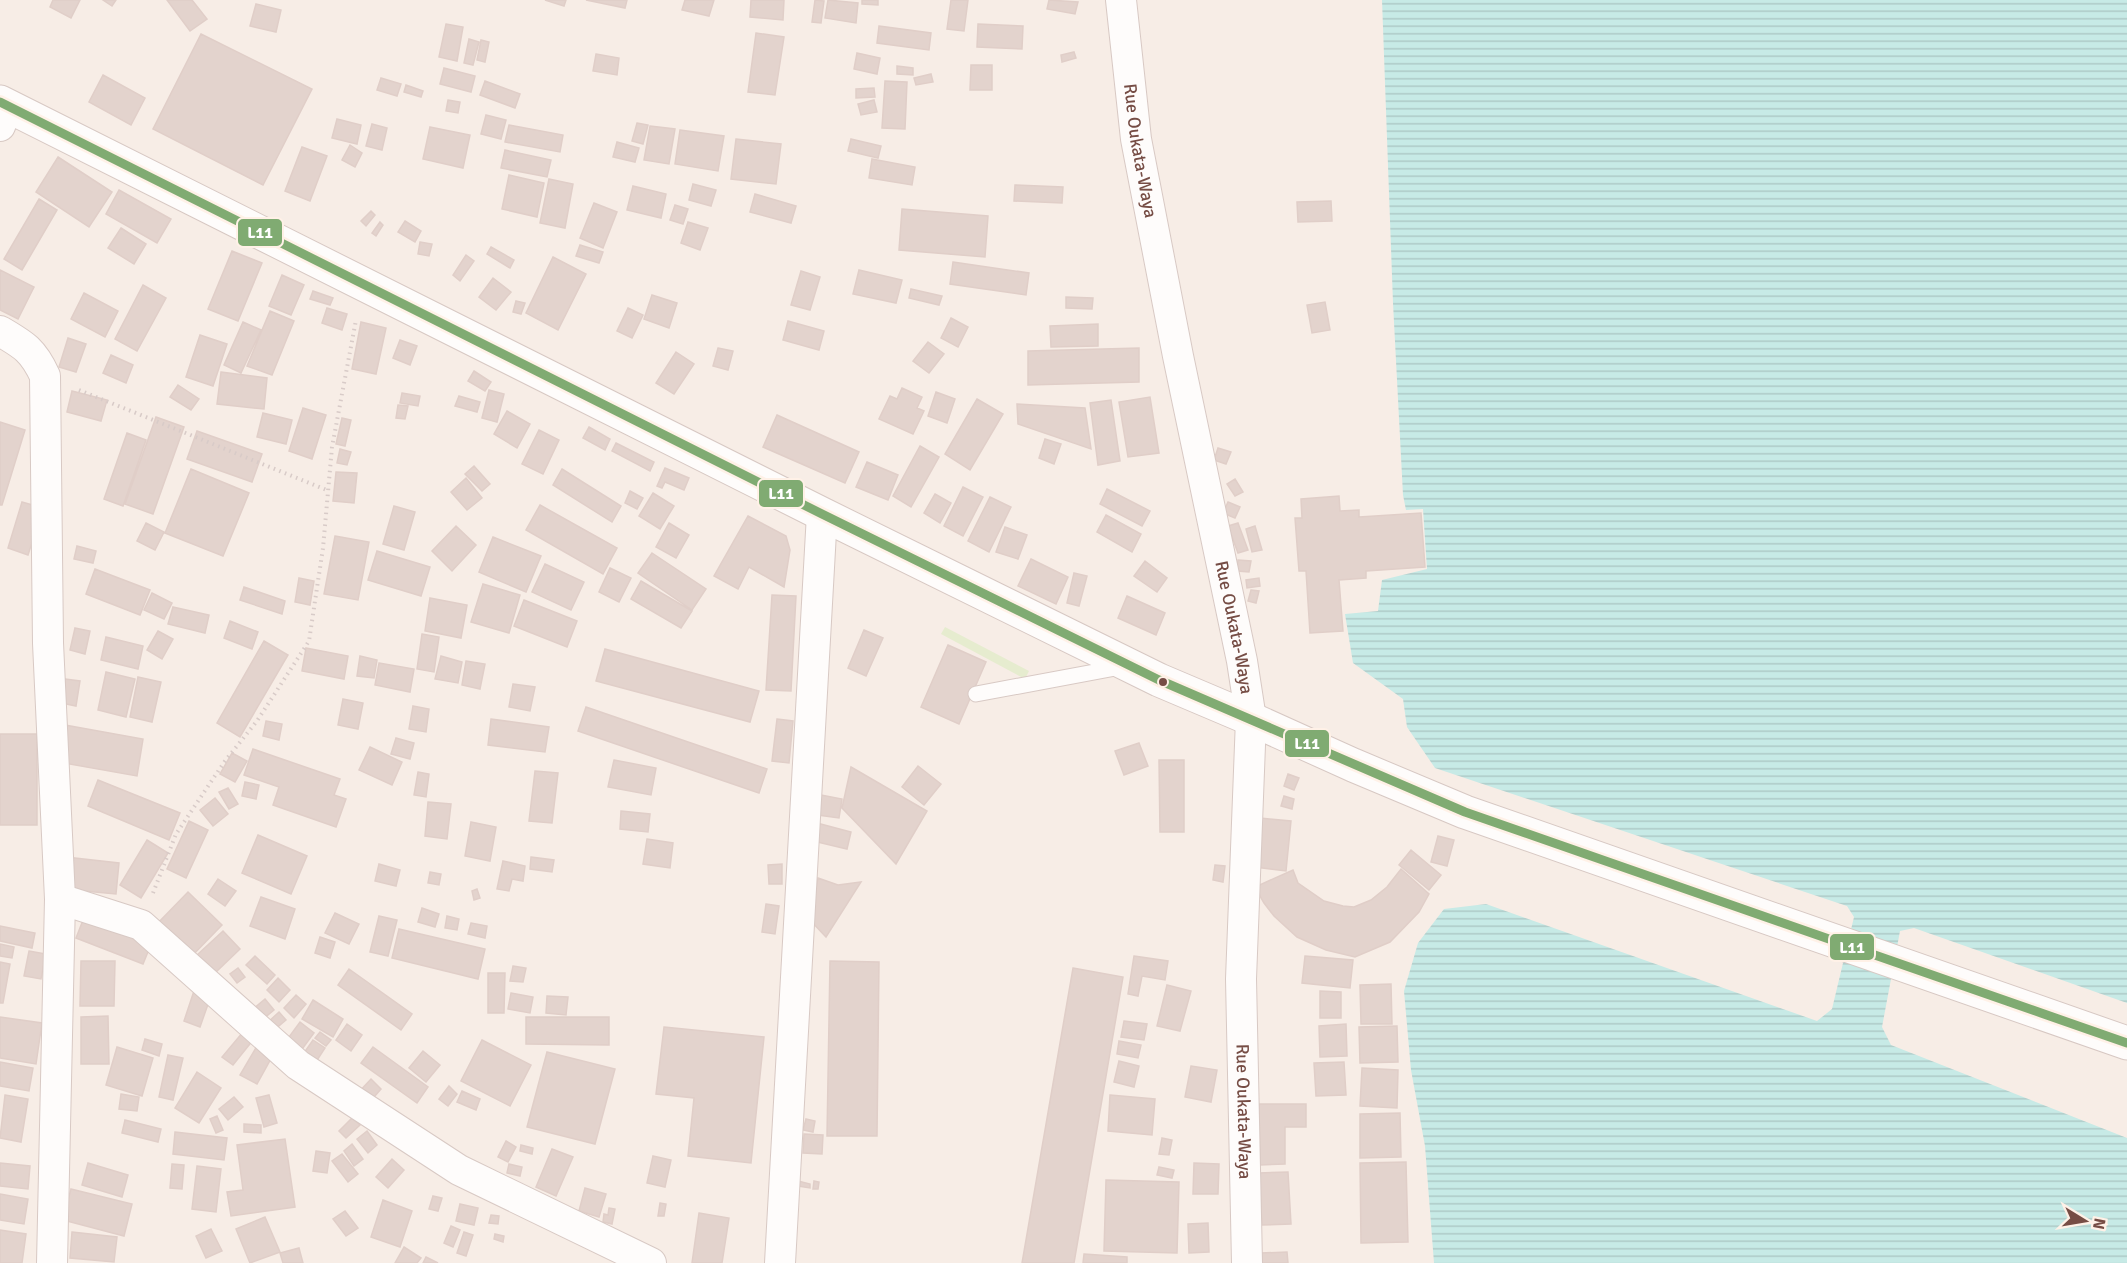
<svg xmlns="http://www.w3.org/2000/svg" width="2127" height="1263" font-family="Signika,sans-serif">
	<defs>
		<pattern id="water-rules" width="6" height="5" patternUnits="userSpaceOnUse" patternTransform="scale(1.5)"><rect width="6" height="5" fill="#c7eae6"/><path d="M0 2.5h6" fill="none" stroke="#aecac7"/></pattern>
	</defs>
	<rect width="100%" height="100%" fill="#f7ede6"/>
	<path fill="#e6eccf" d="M945 627 1029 671 1025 679 941 634Z"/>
	<path fill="url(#water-rules)" d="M1382 0H2127V1003L1914 928 1900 931 1882 1027 1891 1045 2127 1138V1263H1434L1425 1146 1411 1070 1404 991 1418 943 1444 909 1486 904 1817 1021 1832 1009 1854 917 1847 906 1435 768 1407 727 1403 699 1353 663 1345 614 1378 611 1382 580 1427 569 1423 509 1406 510 1403 495 1393 303Z"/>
	<path fill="#e3d3cd" stroke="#e0cec8" stroke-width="1.5" d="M53 0H80L71 18 50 7Z
		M103 0H116L112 6Z
		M167 0H192L207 19 190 31Z
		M545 0H566L564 6Z
		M586 0H627L625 8Z
		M685 0H714L709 16 682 10Z
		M751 0H784L783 20 750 17Z
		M815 0 824 1 821 23 812 22Z
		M828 0 858 3 856 23 825 18Z
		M862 0H878V5L862 4Z
		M951 0H968L964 31 947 29Z
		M1049 0 1078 2 1075 14 1047 9Z
		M256 4 281 10 276 32 250 26Z
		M446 24 463 27 457 61 439 57Z
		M978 24 1023 26 1022 49 977 47Z
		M879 26 931 33 929 50 877 43Z
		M756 33 784 37 775 95 748 92Z
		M201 34 312 89 263 185 153 129Z
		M469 39 479 42 473 65 464 63Z
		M481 40 489 42 485 62 477 60Z
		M1074 52 1076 58 1062 62 1061 55Z
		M857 53 880 58 877 74 854 69Z
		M596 54 619 58 617 75 593 71Z
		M971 65H992V90H970Z
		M897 66 913 68V75L897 74Z
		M444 68 475 76 471 92 440 84Z
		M931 74 933 82 916 85 914 78Z
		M103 75 145 98 131 125 89 102Z
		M381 78 401 84 397 96 377 90Z
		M485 81 520 94 515 108 480 95Z
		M885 81 907 82 905 129 882 128Z
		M406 85 423 91 421 97 404 92Z
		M874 88 875 97 856 98V89Z
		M448 100 460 102 458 113 446 111Z
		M874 100 877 112 861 115 858 104Z
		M486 115 506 120 501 139 481 134Z
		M337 119 361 125 357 144 332 138Z
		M637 123 648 125 643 144 632 141Z
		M372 124 387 128 382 150 366 146Z
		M509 125 563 135 560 152 505 142Z
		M650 126 675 129 669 164 644 160Z
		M430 127 470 135 463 168 423 159Z
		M680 130 724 136 718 171 675 164Z
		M736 139 781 144 776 184 731 179Z
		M851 139 881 146 878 158 848 151Z
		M617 142 639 148 635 162 613 157Z
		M350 145 362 153 355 167 342 160Z
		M302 147 327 156 310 201 285 191Z
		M505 150 551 160 547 177 501 168Z
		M58 157 112 192 89 227 36 192Z
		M872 159 915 167 912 185 869 178Z
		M509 175 544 183 537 217 502 209Z
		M549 179 573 184 565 228 540 223Z
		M693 184 716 190 711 206 689 200Z
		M1015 185 1063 187 1062 203 1014 201Z
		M633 186 666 194 661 218 627 210Z
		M119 190 171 219 157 243 106 214Z
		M755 194 796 206 791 223 750 212Z
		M39 199 57 210 22 270 4 259Z
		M1331 201 1332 221 1298 222 1297 202Z
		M594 203 617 212 603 248 580 238Z
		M675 205 688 209 683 224 670 220Z
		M902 209 988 216 985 257 899 250Z
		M371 211 375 215 366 226 361 221Z
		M405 221 421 231 415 242 398 232Z
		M380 222 383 225 376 236 372 233Z
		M688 222 708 228 700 250 681 243Z
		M121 228 146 244 134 264 108 248Z
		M420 242 432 244 429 256 418 254Z
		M580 245 603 252 599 263 576 256Z
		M491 247 514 260 510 268 487 254Z
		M232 251 262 263 238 321 208 309Z
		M466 255 474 261 460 281 453 275Z
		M553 257 586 274 558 330 526 313Z
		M953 262 1029 273 1026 295 950 284Z
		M0 270 34 287 18 319 0 310Z
		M859 270 902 280 896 303 853 294Z
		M801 271 820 277 810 310 791 305Z
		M282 275 304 285 291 315 269 306Z
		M493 278 511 292 496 310 479 297Z
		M143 285 166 298 137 351 115 339Z
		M911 289 942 296 939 305 909 298Z
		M313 291 333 298 330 305 310 299Z
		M84 293 118 311 105 337 71 319Z
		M652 295 677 303 669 328 644 319Z
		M1066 297 1093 298 1092 309 1066 308Z
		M516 301 525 303 521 314 513 312Z
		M1325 302 1330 330 1312 333 1307 305Z
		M327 308 347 314 342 330 322 323Z
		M628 308 643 315 632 338 617 331Z
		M270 311 294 321 272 375 247 366Z
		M951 318 968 327 958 347 941 338Z
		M788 321 824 331 819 350 783 340Z
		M243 322 261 330 241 373 224 365Z
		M361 322 386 328 376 374 352 369Z
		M1098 324V346L1051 347 1050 326Z
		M200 335 227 344 213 386 186 377Z
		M68 338 86 344 76 372 59 367Z
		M400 340 417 346 410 365 393 358Z
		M928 342 944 354 929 373 913 361Z
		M718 348 733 351 728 370 713 366Z
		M1139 348V382L1028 385V351Z
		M676 352 694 364 674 394 656 383Z
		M111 355 133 365 126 383 103 373Z
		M474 371 491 382 485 391 468 381Z
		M221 372 267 378 264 409 217 404Z
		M178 385 199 399 191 410 170 397Z
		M902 388 922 397 917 408 924 411 913 434 879 419 890 396 897 399Z
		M489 390 504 394 497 422 482 418Z
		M72 391 107 400 101 421 67 412Z
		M936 392 955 399 947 423 928 416Z
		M402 393 420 396 418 406 400 403Z
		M459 396 480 402 477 412 455 406Z
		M1150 397 1159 453 1128 457 1119 402Z
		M977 399 1003 414 970 470 945 454Z
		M1111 400 1120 461 1098 465 1090 403Z
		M1017 404 1085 408 1091 449 1018 424Z
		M398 405 408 406 405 419 396 418Z
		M303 408 326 415 312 459 289 451Z
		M507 411 530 424 517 448 494 434Z
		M263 413 292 420 286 444 257 437Z
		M777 415 859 452 845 483 763 447Z
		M156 417 184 427 153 514 125 504Z
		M342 418 351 420 345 446 336 444Z
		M0 422 25 430 2 505H0Z
		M589 427 610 439 605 450 583 438Z
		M539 430 559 440 543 474 522 464Z
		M197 431 262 454 252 482 187 459Z
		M127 433 146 440 123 506 104 499Z
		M1045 439 1061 444 1054 464 1039 458Z
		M616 443 654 462 650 471 612 451Z
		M920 446 939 457 911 507 893 496Z
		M1218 448 1231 452 1226 464 1214 460Z
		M340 449 351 452 347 465 337 463Z
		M867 462 898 475 888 500 856 487Z
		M474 466 490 484 482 491 465 474Z
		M665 468 689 478 684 490 665 482 662 488 657 486Z
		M191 469 249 493 223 556 165 533Z
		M562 469 621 506 612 522 553 485Z
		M336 472 357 473 354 503 333 501Z
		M466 478 482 498 467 510 451 492Z
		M1235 479 1243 492 1235 496 1227 484Z
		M963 487 983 497 963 536 944 526Z
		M1107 489 1150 511 1142 526 1100 504Z
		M630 491 643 498 637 509 625 503Z
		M653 493 674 506 660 529 639 516Z
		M935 494 951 503 940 523 924 513Z
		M1339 496 1340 511 1359 510V517L1421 513 1425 567 1366 571V578L1339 580 1343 631 1310 633 1306 571H1299L1295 518H1302L1301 499Z
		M990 497 1011 507 989 552 968 541Z
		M22 502 43 508 28 555 8 548Z
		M1228 502 1240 507 1235 518 1223 513Z
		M540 505 617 548 603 574 526 530Z
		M394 506 415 512 404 550 383 544Z
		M1106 515 1141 534 1132 552 1097 532Z
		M748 516 786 536 790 550 784 587 749 567 738 589 714 576Z
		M146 523 164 532 155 550 137 541Z
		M669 523 689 535 676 558 656 547Z
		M1238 523 1248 550 1238 553 1228 526Z
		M456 526 476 545 452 571 432 551Z
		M1255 526 1262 550 1252 552 1246 529Z
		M1005 527 1027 535 1018 559 996 552Z
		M335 536 369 542 358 600 324 594Z
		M493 537 541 556 526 592 479 572Z
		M77 546 96 551 93 563 74 559Z
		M377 551 430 567 421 596 368 580Z
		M652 553 706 589 692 610 638 573Z
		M1031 559 1068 577 1056 604 1018 586Z
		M1238 560 1251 561 1249 572 1237 571Z
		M1145 561 1167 578 1157 592 1134 576Z
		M545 564 584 582 571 610 532 592Z
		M610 568 631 578 619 602 599 592Z
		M95 569 150 590 140 615 86 594Z
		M1074 573 1087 576 1079 606 1067 603Z
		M299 578 314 581 310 605 295 602Z
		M1259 578 1260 586 1247 588 1246 580Z
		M641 581 692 611 681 628 631 599Z
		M483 584 520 595 509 633 471 622Z
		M244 587 285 601 282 614 240 600Z
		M1251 590 1259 591 1256 603 1248 601Z
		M152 593 172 603 164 619 144 610Z
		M772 595 796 596 791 691 766 690Z
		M1127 596 1165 613 1156 635 1118 618Z
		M430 598 467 605 461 638 425 631Z
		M524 600 577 621 567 647 514 626Z
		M173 607 209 615 205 633 168 624Z
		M230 621 258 632 252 649 224 638Z
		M75 628 90 631 85 654 70 650Z
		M864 630 883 638 866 676 848 668Z
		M158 631 173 639 162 659 147 650Z
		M422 634 439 637 434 672 417 669Z
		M106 637 143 646 138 669 101 660Z
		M264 641 288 655 240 737 217 723Z
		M948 645 986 662 959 724 921 707Z
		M306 648 348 656 344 679 302 671Z
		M605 649 759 691 750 722 596 681Z
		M360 656 377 660 374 678 357 676Z
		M441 656 462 662 458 683 435 679Z
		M466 661 485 664 480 689 462 685Z
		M379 663 414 669 410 692 375 685Z
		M106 672 135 679 126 717 98 710Z
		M138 677 161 682 152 722 130 717Z
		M65 679 80 681 76 706 61 703Z
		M513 684 535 687 530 711 509 707Z
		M343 699 363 703 358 729 338 725Z
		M413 706 429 709 426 732 409 729Z
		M586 707 767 769 759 793 578 731Z
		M491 719 549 727 545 752 488 745Z
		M777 719 793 721 789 763 772 761Z
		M266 721 282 724 279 740 263 736Z
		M65 725 143 739 137 776 58 762Z
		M0 734H37V825H0Z
		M396 738 414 743 410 759 391 754Z
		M1139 743 1148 766 1124 775 1115 751Z
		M370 747 402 762 392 785 359 770Z
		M253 749 340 779 334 795 346 799 336 827 273 805 279 787 244 775Z
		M232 753 247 761 235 782 220 774Z
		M614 760 656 768 651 795 608 787Z
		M1159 760H1184V832H1160Z
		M918 766 941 784 924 805 902 787Z
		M851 767 927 811 896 864 842 808Z
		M535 771 558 773 552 823 529 821Z
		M418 772 429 774 426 797 414 795Z
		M1288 774 1299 778 1294 790 1284 786Z
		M98 780 180 813 169 840 88 806Z
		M245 782 259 785 256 799 242 796Z
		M228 788 238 804 229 809 219 792Z
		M821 795 842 799 839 818 818 815Z
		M1284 796 1294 799 1292 809 1281 806Z
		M215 798 228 814 213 826 200 810Z
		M428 802 451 804 447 839 425 836Z
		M621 811 650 814 648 832 620 829Z
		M1260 818 1291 821 1286 871 1255 867Z
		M189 821 208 830 186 878 167 869Z
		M471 822 496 827 490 861 465 856Z
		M817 823 851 832 847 849 813 841Z
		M258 835 307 856 291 894 242 873Z
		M1438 836 1454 840 1447 866 1431 862Z
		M647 839 673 843 670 868 643 864Z
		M147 840 168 853 141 898 120 885Z
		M1411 850 1441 875 1429 890 1399 865Z
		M66 857 119 863 116 894 63 889Z
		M531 857 554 860 552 872 530 869Z
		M503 861 525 866 523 881 512 879 509 891 497 889Z
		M379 864 400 870 396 886 375 881Z
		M782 864V884H769L768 865Z
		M1215 865 1225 866 1223 882 1213 880Z
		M1401 869 1429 894 1419 912 1390 942 1355 957 1326 950 1297 937 1274 916 1264 903 1255 887 1293 870 1298 883 1324 901 1343 906 1354 907 1371 900 1387 887Z
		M430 872 441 874 439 885 428 883Z
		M818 878 838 885 861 882 826 937 810 920Z
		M218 879 236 891 225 906 208 894Z
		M477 889 480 898 474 900 472 891Z
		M188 892 222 925 188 960 154 927Z
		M261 897 295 909 285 939 250 926Z
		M766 904 779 906 775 934 762 932Z
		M422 908 439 914 435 927 418 922Z
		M335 913 359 924 349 944 325 933Z
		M85 915 152 942 143 964 76 938Z
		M379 916 397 920 388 956 370 952Z
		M447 916 459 919 457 930 445 928Z
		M471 923 487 926 485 938 468 934Z
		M0 926 35 933 32 948 0 941Z
		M399 929 485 949 478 979 392 958Z
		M223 931 240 949 214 974 197 955Z
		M320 937 335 942 330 958 315 953Z
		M0 944 14 947 12 958 0 956Z
		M29 951 46 954 41 979 24 976Z
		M255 956 275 975 267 984 246 965Z
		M1134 956 1168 961 1165 980 1142 976 1138 996 1128 994Z
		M1305 956 1353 960 1350 988 1302 983Z
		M81 961H115L114 1006H80Z
		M830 961 879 962 877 1136H827Z
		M0 962 10 964 3 1003H0Z
		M513 966 526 968 523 982 510 981Z
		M238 968 245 977 237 983 230 974Z
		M1073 968 1123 977 1074 1263H1022Z
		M349 969 412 1014 401 1030 338 985Z
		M488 973H505L504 1013H488Z
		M278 978 290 990 279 1002 267 990Z
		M1391 984 1392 1024H1361L1360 985Z
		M196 985 213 990 200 1027 184 1021Z
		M1167 985 1191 991 1180 1031 1157 1026Z
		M1320 991 1341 992V1018H1320Z
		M511 993 533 997 530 1013 508 1009Z
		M296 995 306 1004 294 1018 284 1008Z
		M547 996 568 997 566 1015 546 1013Z
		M265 999 274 1010 262 1020 253 1009Z
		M313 1000 343 1019 333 1037 302 1019Z
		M279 1012 286 1020 273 1031 266 1024Z
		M108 1016 109 1064H81V1017Z
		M0 1017 42 1023 36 1064 0 1058Z
		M526 1017H609V1045L526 1044Z
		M1124 1021 1147 1024 1144 1040 1121 1037Z
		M300 1022 314 1033 300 1052 286 1041Z
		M347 1024 362 1035 351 1051 336 1040Z
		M1346 1024 1347 1056 1320 1057 1319 1026Z
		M1397 1026 1398 1062 1360 1063 1359 1027Z
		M664 1027 764 1037 751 1163 688 1156 694 1098 656 1094Z
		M243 1032 253 1040 233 1065 222 1057Z
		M320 1032 331 1040 326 1046 315 1038Z
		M145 1039 162 1044 159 1056 142 1050Z
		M313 1040 325 1048 312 1068 299 1060Z
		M482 1040 531 1065 510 1106 461 1081Z
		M1119 1041 1141 1045 1138 1058 1117 1054Z
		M257 1046 273 1055 257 1084 240 1075Z
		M117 1047 153 1058 142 1096 106 1085Z
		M373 1047 428 1087 417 1103 361 1063Z
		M423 1051 440 1065 426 1082 409 1068Z
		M547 1052 615 1069 595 1144 527 1127Z
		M168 1055 183 1058 173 1100 159 1097Z
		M1119 1061 1139 1066 1134 1087 1114 1082Z
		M0 1062 33 1068 29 1091 0 1086Z
		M1344 1062 1346 1095 1316 1096 1314 1063Z
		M1191 1066 1217 1070 1211 1102 1185 1097Z
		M1362 1068 1398 1070 1397 1108 1360 1106Z
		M197 1072 221 1088 199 1123 175 1108Z
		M371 1079 381 1089 368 1104 357 1094Z
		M449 1086 457 1094 448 1106 439 1099Z
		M462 1091 480 1099 476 1110 457 1102Z
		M121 1094 139 1097 137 1111 119 1109Z
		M5 1095 28 1099 21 1142 0 1138Z
		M269 1095 277 1123 264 1127 256 1098Z
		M1110 1095 1155 1099 1152 1135 1108 1131Z
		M234 1097 243 1107 228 1120 219 1109Z
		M1259 1104H1306V1127H1285V1164L1260 1165Z
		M1400 1113 1401 1157 1360 1158V1114Z
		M217 1116 223 1130 216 1133 210 1119Z
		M352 1118 360 1125 346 1138 339 1131Z
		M806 1119 815 1121 813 1132 803 1130Z
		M125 1120 161 1129 158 1142 122 1133Z
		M244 1124 261 1125V1133L244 1132Z
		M367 1131 377 1145 368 1153 357 1139Z
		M175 1132 227 1138 224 1160 173 1154Z
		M804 1134 823 1135 822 1154 803 1153Z
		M1162 1138 1172 1140 1169 1155 1159 1154Z
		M285 1139 295 1207 231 1216 227 1192 243 1190 237 1145Z
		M506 1141 516 1147 508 1162 498 1157Z
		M352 1144 363 1159 354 1166 344 1151Z
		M521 1145 533 1148 532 1154 520 1151Z
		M552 1149 573 1157 556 1196 536 1187Z
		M316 1151 330 1153 327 1173 313 1171Z
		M342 1154 358 1174 348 1182 332 1161Z
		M653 1156 671 1160 665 1187 647 1183Z
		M392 1159 404 1170 388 1188 376 1177Z
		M1406 1162 1408 1242 1361 1243 1360 1163Z
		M0 1163 30 1166 28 1189 0 1186Z
		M88 1163 128 1175 122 1197 82 1185Z
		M1194 1163 1219 1164 1218 1194H1193Z
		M172 1164 184 1165 182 1189 170 1188Z
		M509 1164 522 1167 520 1176 507 1173Z
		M197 1166 221 1169 216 1212 192 1209Z
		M1159 1167 1174 1170 1172 1178 1157 1175Z
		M1288 1172 1291 1224 1262 1225 1259 1173Z
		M1106 1180 1179 1182 1177 1253 1104 1251Z
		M798 1181 810 1184V1188L797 1186Z
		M814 1181 819 1182 818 1189H813Z
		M585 1188 606 1194 599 1217 579 1211Z
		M71 1189 132 1204 124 1236 63 1220Z
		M0 1194 28 1199 24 1224 0 1220Z
		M433 1196 442 1198 438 1211 429 1209Z
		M383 1200 412 1211 400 1247 371 1237Z
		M660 1203 666 1204 664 1216H658Z
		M460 1204 478 1208 474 1225 456 1221Z
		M609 1208 615 1209 612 1224 603 1222 604 1214 608 1215Z
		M345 1211 358 1228 346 1236 333 1219Z
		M699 1213 729 1218 722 1263H692Z
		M491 1215 499 1216 498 1224 489 1223Z
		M265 1217 280 1252 250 1263 236 1229Z
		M1208 1223 1209 1252 1189 1253 1188 1224Z
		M451 1226 460 1230 453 1247 444 1243Z
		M211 1229 222 1251 206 1258 196 1236Z
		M0 1230 26 1234 22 1263H0Z
		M72 1232 117 1237 114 1262 70 1258Z
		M464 1232 473 1235 466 1256 457 1253Z
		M495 1234 504 1236 503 1242 494 1239Z
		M404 1247 421 1258 417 1263H395Z
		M299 1248 303 1263H283L280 1253Z
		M1287 1252 1288 1263H1262L1261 1253Z
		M1084 1254 1127 1257V1263H1083Z
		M426 1257 438 1263H423Z"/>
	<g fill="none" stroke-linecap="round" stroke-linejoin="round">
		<g stroke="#d8c9c4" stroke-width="17">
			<path id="lane" d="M976 694 1121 667"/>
		</g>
		<g stroke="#d8c9c4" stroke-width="32">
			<g id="street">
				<path id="s1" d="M1121 0 1136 139 1178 356 1242 661 1251 719 1241 979 1247 1263"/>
				<path d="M0 126 8 106"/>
				<path d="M0 331C24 345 33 350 45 376L48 643 60 899 52 1263"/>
				<path d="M60 899 141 925 298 1065 459 1170 651 1263"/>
				<path d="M780 1263 822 514"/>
			</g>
		</g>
		<g stroke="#d7c8c3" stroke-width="35">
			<path id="secondary" d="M0 102 822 514 1159 680 1251 719 1353 765 1465 812 2127 1043"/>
		</g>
		<path stroke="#d8cbc8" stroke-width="4" stroke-dasharray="1.5 4.5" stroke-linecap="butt" d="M79 390 329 491
			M153 893 176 834 225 761 257 721 309 641 323 548 332 447 356 320"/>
		<use href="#lane" stroke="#fefcfb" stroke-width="15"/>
		<use href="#street" stroke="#fefcfb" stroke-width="30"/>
		<use href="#secondary" stroke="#fefcfb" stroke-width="33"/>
		<g stroke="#fff1e7" stroke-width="14">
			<path id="bus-1" d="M0 102 822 514 1159 680 1465 812 2127 1043"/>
		</g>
		<use href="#bus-1" stroke="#80ab72" stroke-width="9"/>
	</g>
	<circle fill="#764d45" stroke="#fff1e7" stroke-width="2" cx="1163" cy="682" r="5"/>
	<g text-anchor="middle" stroke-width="4.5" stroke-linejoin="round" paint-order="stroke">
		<g font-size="18" fill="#764d45" stroke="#fff1e7">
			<text dy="6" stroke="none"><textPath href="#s1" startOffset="152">Rue Oukata-Waya</textPath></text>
			<text dy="6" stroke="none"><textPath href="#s1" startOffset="638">Rue Oukata-Waya</textPath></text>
			<text dy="6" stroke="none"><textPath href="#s1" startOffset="1124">Rue Oukata-Waya</textPath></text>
		</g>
	</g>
	<g stroke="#fff1e7" stroke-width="2">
		<rect x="237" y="218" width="46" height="29" rx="6" fill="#80ab72"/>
		<rect x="758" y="479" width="46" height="29" rx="6" fill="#80ab72"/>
		<rect x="1284" y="729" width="46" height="29" rx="6" fill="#80ab72"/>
		<rect x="1829" y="933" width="46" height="28" rx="6" fill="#80ab72"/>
	</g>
	<g font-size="16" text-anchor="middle" font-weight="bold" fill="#fff">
		<text x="260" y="238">L11</text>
		<text x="781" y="499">L11</text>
		<text x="1307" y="749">L11</text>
		<text x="1852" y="953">L11</text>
	</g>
	<g transform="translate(2085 1221) rotate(101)" stroke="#fff1e7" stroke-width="4.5" paint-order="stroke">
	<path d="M0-4.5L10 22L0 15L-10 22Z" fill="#764d45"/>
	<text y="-9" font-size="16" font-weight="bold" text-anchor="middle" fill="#764d45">N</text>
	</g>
</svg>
